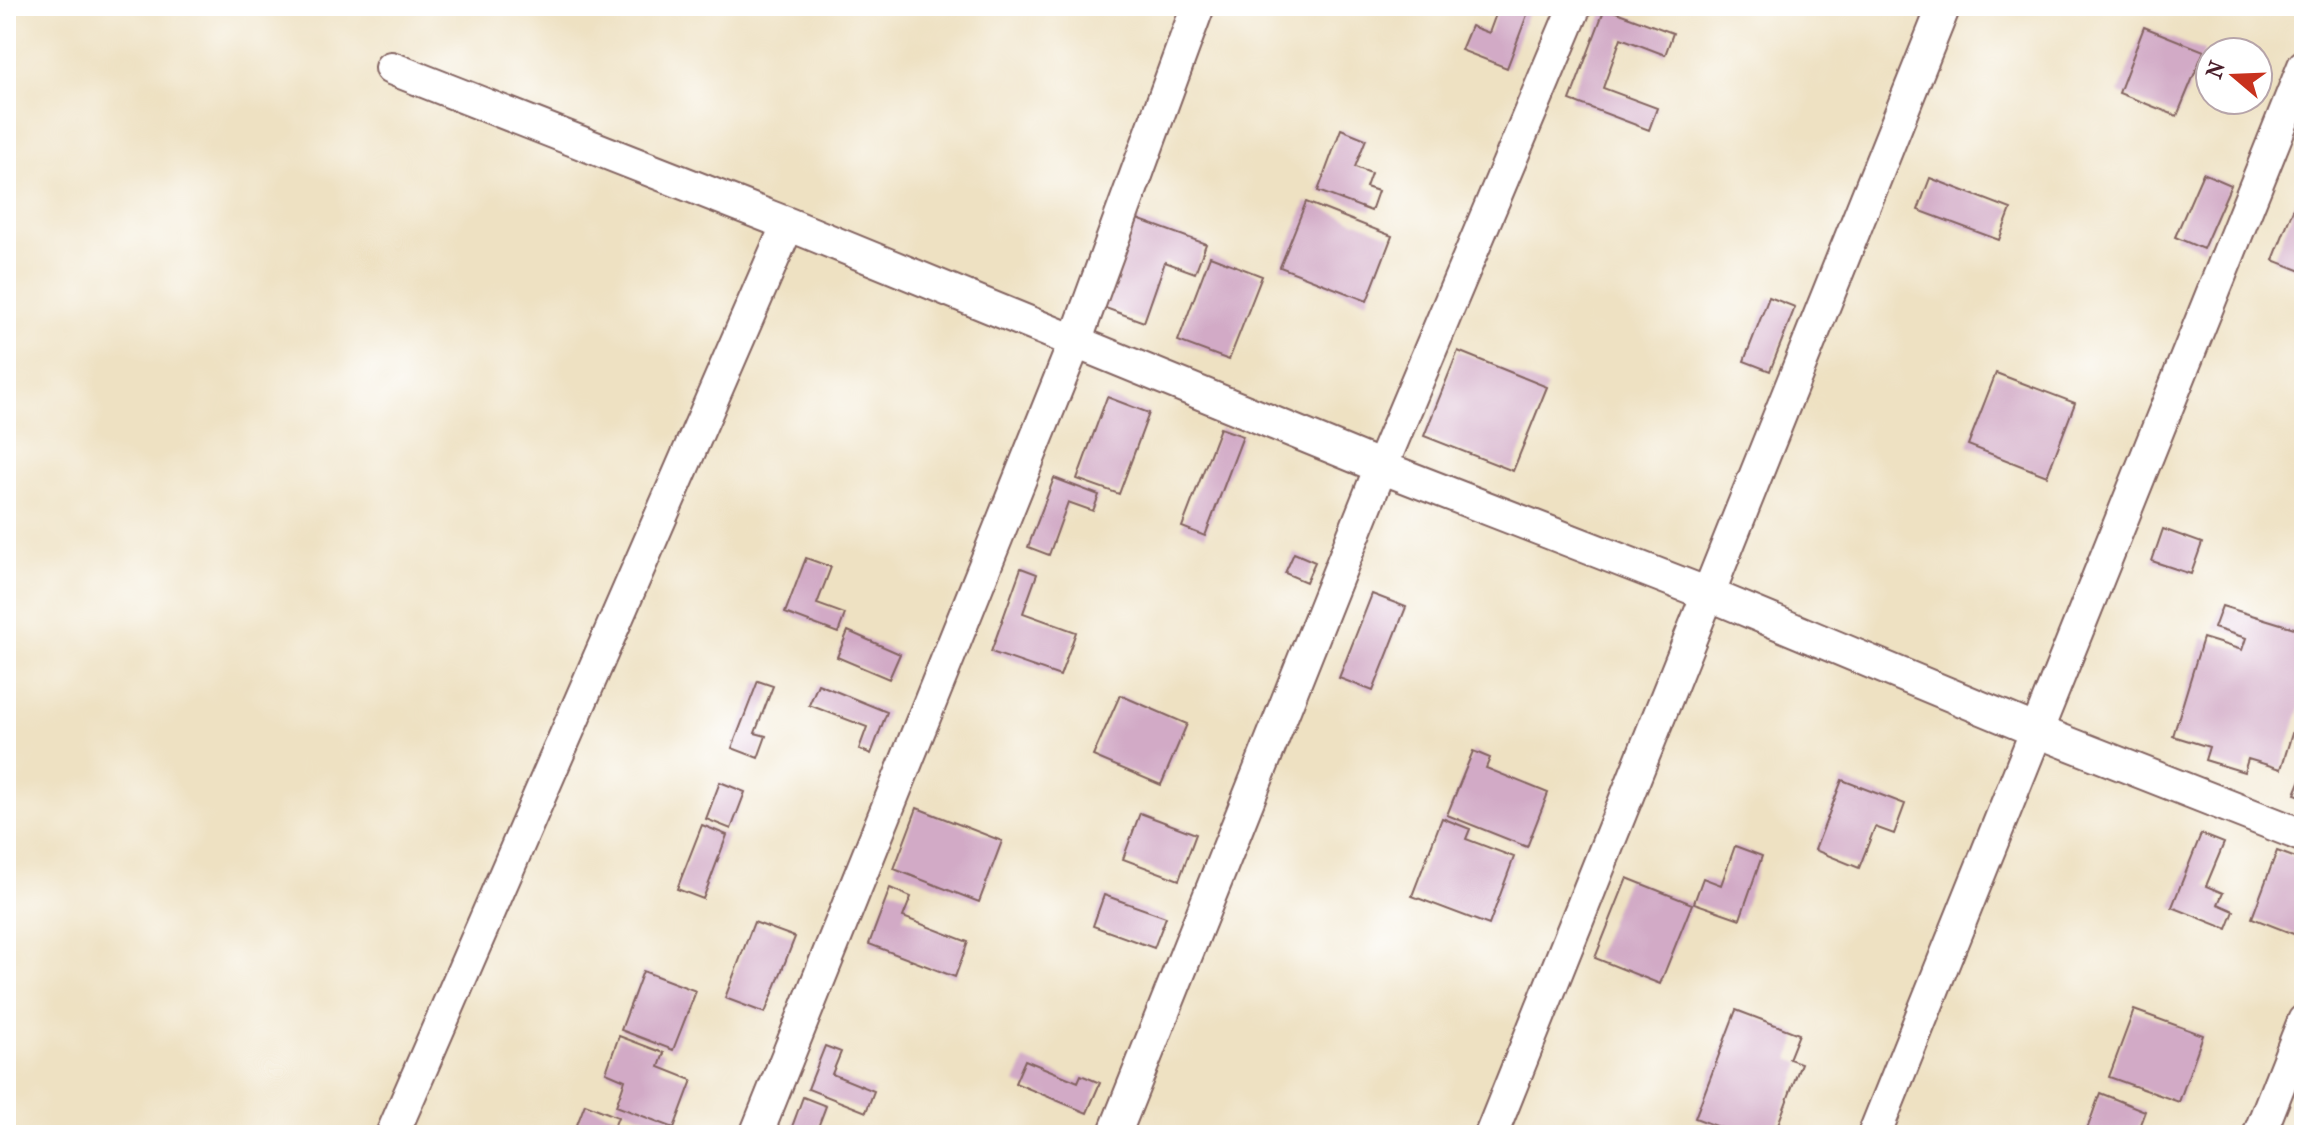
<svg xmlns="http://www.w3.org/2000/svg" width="2310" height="1141" font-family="'IM FELL French Canon',serif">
	<rect width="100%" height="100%" fill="#fff"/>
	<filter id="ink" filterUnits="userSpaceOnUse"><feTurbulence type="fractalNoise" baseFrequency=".0125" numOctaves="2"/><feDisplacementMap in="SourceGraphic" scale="16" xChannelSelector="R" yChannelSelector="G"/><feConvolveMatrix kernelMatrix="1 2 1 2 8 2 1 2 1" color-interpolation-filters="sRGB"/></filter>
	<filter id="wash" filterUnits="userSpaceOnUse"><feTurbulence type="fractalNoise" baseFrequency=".006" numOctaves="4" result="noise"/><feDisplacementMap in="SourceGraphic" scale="32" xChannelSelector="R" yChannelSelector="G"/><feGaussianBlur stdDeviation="1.8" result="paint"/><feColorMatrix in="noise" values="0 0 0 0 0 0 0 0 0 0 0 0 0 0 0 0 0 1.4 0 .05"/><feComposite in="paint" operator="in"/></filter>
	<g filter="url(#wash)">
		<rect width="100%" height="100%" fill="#eee1c2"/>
		<g id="blocks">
			<path fill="#d2aac6" d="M1499 6 1530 7 1507 68 1461 50 1471 26 1489 33Z
				M1605 8 1673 33 1665 55 1621 38 1603 88 1657 108 1649 130 1570 100Z
				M2144 27 2204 51 2177 116 2119 93Z
				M1341 129 1366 139 1355 167 1371 173 1366 187 1378 191 1371 211 1318 191Z
				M2203 173 2231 185 2203 249 2175 237Z
				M1930 178 2011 209 1999 240 1918 210Z
				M2298 197 2304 199V272L2273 260Z
				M1306 202 1392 236 1367 301 1280 267Z
				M1129 216 1206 244 1195 273 1165 262 1144 322 1097 305Z
				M1210 256 1262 276 1229 360 1178 341Z
				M1769 297 1795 307 1770 371 1744 361Z
				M1458 351 1547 387 1513 471 1424 436Z
				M1996 373 2075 403 2047 476 1968 445Z
				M1107 397 1149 413 1119 494 1077 479Z
				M1220 428 1243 436 1205 536 1182 527Z
				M1054 478 1099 495 1093 511 1068 502 1049 555 1028 547Z
				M2163 529 2202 543 2191 574 2152 561Z
				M1294 553 1315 562 1306 582 1285 573Z
				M806 558 831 567 817 604 845 614 838 633 785 613Z
				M1021 568 1037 574 1023 613 1076 632 1060 676 991 652Z
				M2304 569V591L2296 588Z
				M1372 594 1406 607 1373 691 1339 678Z
				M2222 606 2304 631V695L2281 769 2248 759 2244 772 2205 760 2209 747 2173 736 2203 638 2242 650 2246 638 2214 628Z
				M848 631 900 654 889 679 837 657Z
				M758 681 773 686 755 733 766 736 758 758 732 748Z
				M818 684 887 712 871 754 859 749 867 727 809 705Z
				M1120 695 1187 724 1161 785 1093 756Z
				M1473 751 1490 758 1486 768 1548 793 1527 847 1447 815Z
				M2304 772V797L2295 794Z
				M1842 780 1905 804 1894 834 1875 827 1859 868 1815 850Z
				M720 782 745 792 731 829 706 819Z
				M917 808 1002 841 979 902 894 869Z
				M1140 813 1196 834 1179 880 1123 859Z
				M1442 818 1470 829 1466 839 1514 857 1489 925 1412 896Z
				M702 825 727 835 703 899 677 889Z
				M2201 834 2224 843 2206 886 2223 893 2218 904 2234 911 2227 929 2172 907Z
				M1735 846 1762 856 1740 919 1694 903 1703 878 1721 885Z
				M2277 851 2304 861V938L2252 918Z
				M1627 878 1692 904 1660 984 1595 958Z
				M890 888 911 897 903 917 968 942 955 977 869 944Z
				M1104 895 1166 917 1154 948 1093 926Z
				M754 922 795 937 765 1013 725 998Z
				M643 971 696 991 673 1050 621 1030Z
				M1736 1010 1799 1034 1789 1059 1801 1063 1774 1135H1740L1695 1118Z
				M2134 1010 2203 1035 2179 1102 2109 1077Z
				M619 1036 664 1053 659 1067 692 1080 674 1128 616 1106 625 1080 606 1072Z
				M825 1046 841 1052 832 1074 874 1091 866 1112 808 1089Z
				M1025 1060 1078 1082 1081 1075 1100 1083 1087 1113 1015 1083Z
				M2100 1093 2145 1111 2136 1135H2085Z
				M803 1097 826 1106 815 1135H789Z
				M585 1104 618 1117 611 1135H573Z"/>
		</g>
	</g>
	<g filter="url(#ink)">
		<use href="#blocks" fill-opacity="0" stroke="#836360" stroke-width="2"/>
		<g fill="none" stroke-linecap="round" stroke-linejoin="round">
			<g stroke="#836360" stroke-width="36">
				<path id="street" d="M391 68 788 224 1381 467 1708 594 2037 731 2304 836
					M392 1135 788 224
					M756 1135 1075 342 1198 6
					M1114 1135 1381 467 1575 6
					M1491 1135 1944 6
					M1874 1135 2304 66
					M2259 1135 2304 1021"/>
			</g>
			<use href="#street" stroke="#fff" stroke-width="32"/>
		</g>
	</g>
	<rect width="2310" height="1141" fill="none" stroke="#fff" stroke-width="32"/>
	<g transform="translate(2234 76) rotate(289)"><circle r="38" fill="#ffffff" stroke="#b7a5aa" stroke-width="2"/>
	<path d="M0-6L14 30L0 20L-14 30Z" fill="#c8321e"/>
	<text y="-12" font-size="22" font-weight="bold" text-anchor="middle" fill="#4a1f2b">N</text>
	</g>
</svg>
